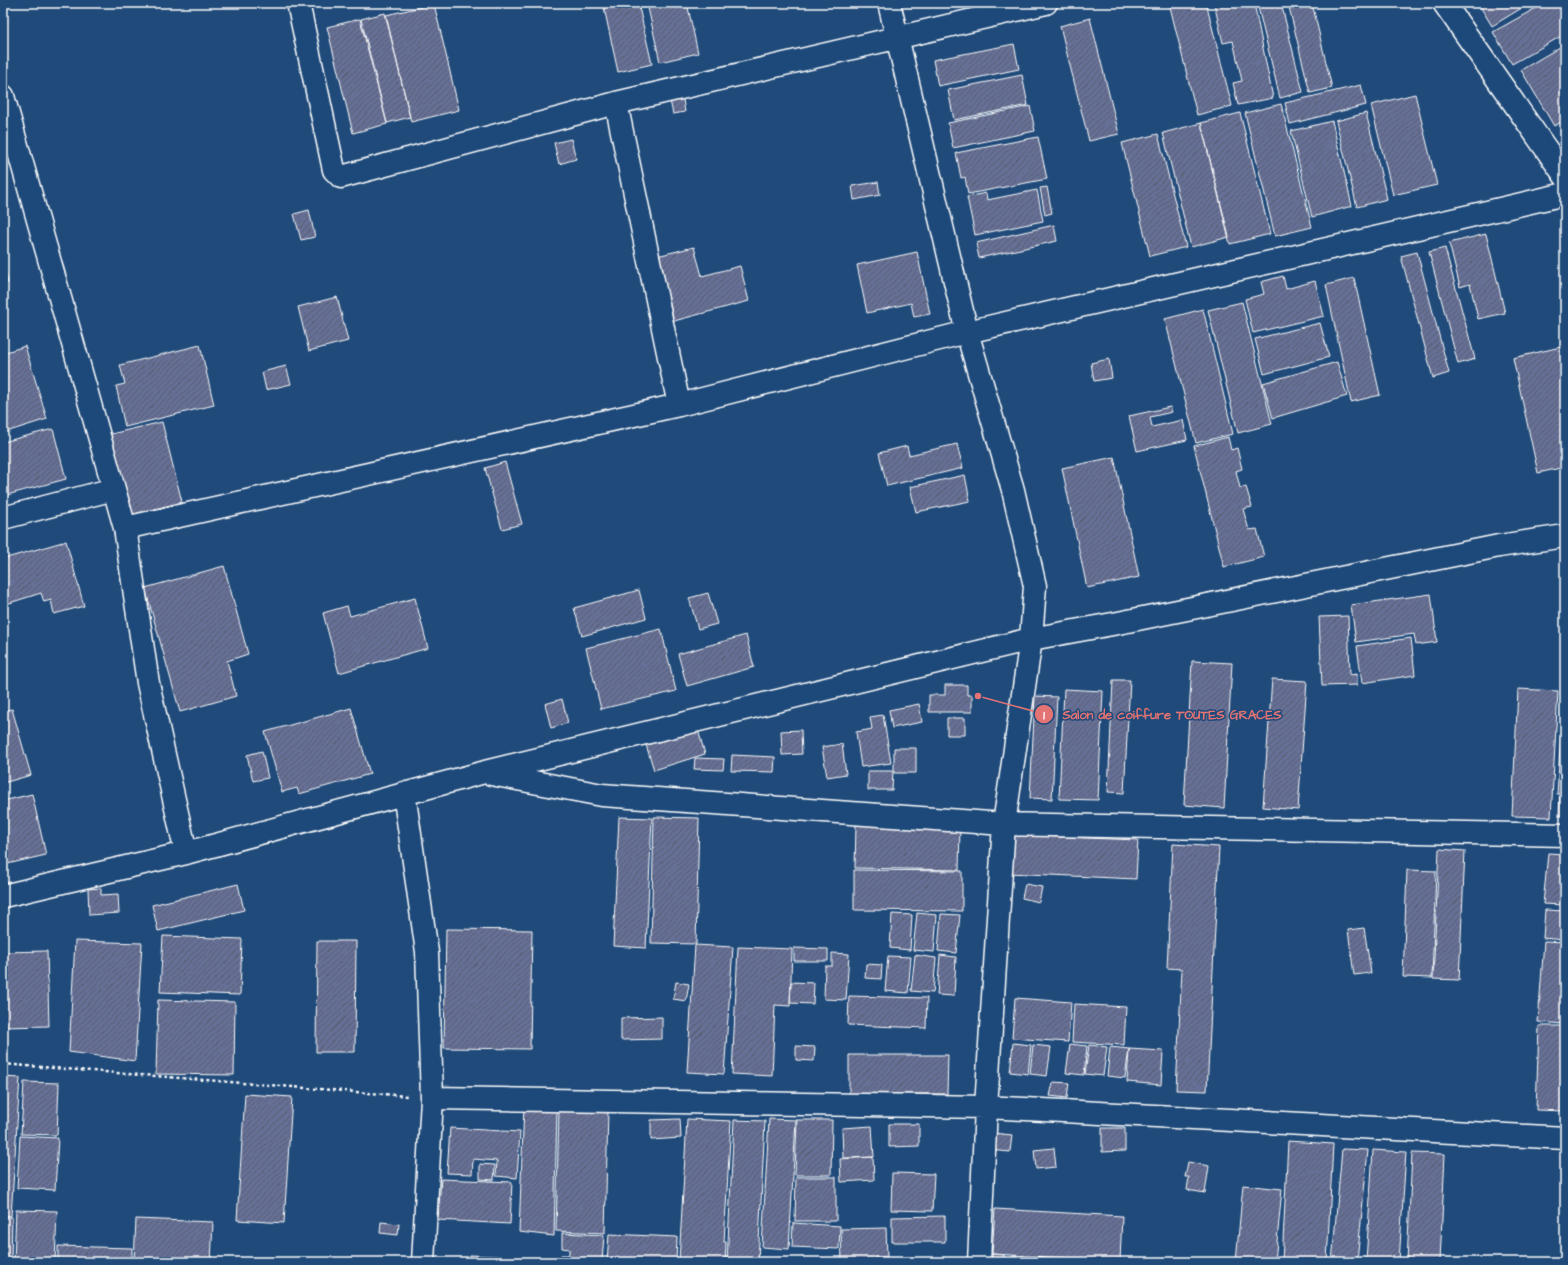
<svg xmlns="http://www.w3.org/2000/svg" width="1568" height="1265" font-family="'Architects Daughter',sans-serif">
	<defs>
		<pattern id="building-hatch" width="6" height="6" patternUnits="userSpaceOnUse"><rect width="6" height="6" fill="#666f96"/><path d="M-1 1l2-2M0 6l6-6M5 7l2-2" fill="none" stroke="#585c6d"/></pattern>
	</defs>
	<rect width="100%" height="100%" fill="#1f4a7a"/>
	<filter id="ink" filterUnits="userSpaceOnUse"><feTurbulence type="fractalNoise" baseFrequency=".025" numOctaves="2"/><feDisplacementMap in="SourceGraphic" scale="8" xChannelSelector="R" yChannelSelector="G"/><feConvolveMatrix kernelMatrix="1 2 1 2 8 2 1 2 1" color-interpolation-filters="sRGB"/></filter>
	<g filter="url(#ink)">
		<path fill="url(#building-hatch)" stroke="#fff" d="M603 3H638L652 64 618 72Z
			M647 3H687L698 53 660 62Z
			M1169 3H1206L1232 106 1197 115Z
			M1214 3H1254L1273 98 1238 105 1233 83 1242 81 1233 41 1223 43Z
			M1257 3H1281L1303 92 1280 98Z
			M1288 3H1312L1332 88 1310 93Z
			M1478 3H1530L1492 26Z
			M1545 3H1565V34L1512 64 1493 32Z
			M434 4 459 110 411 122 386 15Z
			M385 13 410 117 387 123 361 19Z
			M1090 18 1119 134 1089 141 1060 26Z
			M360 19 387 124 353 133 327 27Z
			M1014 44 1019 69 938 86 933 60Z
			M1565 44V120L1554 126 1521 70Z
			M1022 75 1028 105 954 120 948 90Z
			M1361 85 1366 105 1290 124 1285 103Z
			M682 93 685 112 673 114 669 96Z
			M1415 94 1437 185 1393 195 1371 105Z
			M1281 104 1312 227 1275 236 1245 113Z
			M1030 106 1035 131 953 148 948 123Z
			M1240 113 1270 234 1230 244 1201 123Z
			M1366 113 1387 199 1357 207 1336 121Z
			M1332 121 1352 206 1312 217 1291 131Z
			M1201 123 1229 237 1191 247 1163 133Z
			M1158 134 1186 247 1150 256 1122 143Z
			M1038 137 1047 179 968 194 965 177 961 178 956 153Z
			M571 139 576 159 559 164 554 143Z
			M878 182 880 195 854 200 852 186Z
			M1047 187 1052 213 1045 215 1040 188Z
			M1037 190 1043 221 975 235 967 197 986 193 987 200Z
			M309 210 315 237 301 240 294 214Z
			M1565 214V232L1562 215Z
			M1054 225 1057 241 979 258 976 243Z
			M1486 234 1505 313 1478 319 1470 284 1460 287 1449 243Z
			M694 247 702 276 740 266 749 301 674 321 657 256Z
			M1445 248 1475 359 1458 364 1429 252Z
			M917 252 930 314 914 317 911 303 867 313 857 265Z
			M1417 252 1449 373 1433 378 1401 256Z
			M3 259 8 283 3 284Z
			M1283 276 1286 289 1315 281 1324 316 1253 333 1245 299 1264 294 1261 282Z
			M1354 278 1380 395 1351 402 1326 285Z
			M337 297 348 341 309 351 298 307Z
			M1242 302 1272 424 1238 433 1208 310Z
			M1203 309 1233 434 1196 443 1165 319Z
			M1320 323 1329 357 1264 374 1255 339Z
			M200 345 214 405 125 427 116 386 125 384 120 365Z
			M25 346 47 419 3 433V353Z
			M1565 346V467L1538 473 1513 358Z
			M1109 359 1112 378 1094 381 1091 363Z
			M1337 362 1347 396 1273 418 1263 383Z
			M286 366 291 384 266 390 262 372Z
			M1170 407 1172 412 1150 417 1152 427 1183 420 1187 440 1137 451 1129 416Z
			M162 422 182 502 131 515 111 434Z
			M53 429 66 479 3 496V442Z
			M1228 437 1231 450 1237 448 1242 469 1236 471 1240 488 1246 487 1252 507 1243 509 1249 530 1257 529 1264 557 1224 567 1194 446Z
			M957 444 963 468 887 486 879 453 907 446 909 455Z
			M1114 457 1139 577 1087 588 1062 468Z
			M505 462 522 524 502 529 485 468Z
			M965 475 970 501 916 512 910 487Z
			M66 541 84 606 54 614 51 600 44 602 41 593 3 605V559Z
			M224 566 248 654 227 661 236 696 180 712 145 588Z
			M639 590 646 618 582 636 574 608Z
			M708 593 717 624 698 629 689 598Z
			M1431 594 1437 642 1416 645 1414 634 1356 642 1351 605Z
			M415 598 428 648 339 673 323 613 347 606 350 616Z
			M1348 616 1350 675 1357 674V685L1322 686 1319 617Z
			M661 629 676 691 601 709 586 648Z
			M746 635 754 667 687 686 678 654Z
			M1411 638 1415 675 1362 683 1357 646Z
			M1192 661 1232 663 1224 808 1184 805Z
			M1272 679 1307 681 1298 810 1263 807Z
			M1113 680H1130L1124 793 1108 792Z
			M945 685H967V695H972V712H929V695H945Z
			M1564 687H1565V816H1559L1560 794H1557Z
			M1064 689 1103 691 1098 800 1059 799Z
			M1518 689 1558 691 1551 817 1512 816Z
			M1035 696 1057 697 1052 799 1030 798Z
			M562 699 568 723 551 728 545 704Z
			M919 704 922 722 892 728 889 710Z
			M351 708 370 774 299 794 297 788 282 792 265 732Z
			M12 709 31 775 3 783V711Z
			M883 715 891 763 861 767 856 732 872 729 870 717Z
			M947 718H965V735H947Z
			M698 730 705 754 654 770 646 745Z
			M801 730 802 754 782 755 781 731Z
			M842 744 846 774 827 777 822 747Z
			M894 748H916V773H894Z
			M262 751 268 778 253 781 247 755Z
			M732 755 775 757 774 772 731 771Z
			M695 758 724 759 723 770 694 769Z
			M868 771H893L892 790H868Z
			M32 794 46 855 3 865V801Z
			M619 817 652 818 646 948 613 946Z
			M654 817 699 818 696 944 651 943Z
			M856 824 960 826 959 870 855 868Z
			M1010 835 1138 840 1136 879 1008 873Z
			M1173 844 1219 847 1207 1091 1176 1090 1182 969 1167 968Z
			M1439 849 1465 851 1459 980 1433 979Z
			M1548 853 1565 854 1564 905 1543 904Z
			M854 870 962 871V911L854 910Z
			M1407 870 1436 871 1432 978 1403 977Z
			M238 884 244 910 158 931 152 905Z
			M1025 884 1042 887 1039 902 1022 898Z
			M101 888V895L118 894 119 913 89 915 88 889Z
			M1545 910 1565 911V940L1543 938Z
			M917 913 937 915 934 952 913 950Z
			M892 914 912 915 910 950 890 948Z
			M941 914 960 915 956 953 938 951Z
			M1364 928 1371 973 1354 975 1348 930Z
			M446 929 532 930 530 1049 444 1048Z
			M163 936 242 939 240 995 160 992Z
			M75 941 142 943 135 1061 69 1052Z
			M317 941H356L355 1052H316Z
			M1544 941 1565 942V1024L1538 1022Z
			M695 945 733 947 724 1074 687 1072Z
			M738 947 792 949 790 1006 775 1005 772 1076 732 1074Z
			M794 948 828 949V961H794Z
			M47 951 49 1026 3 1027V952Z
			M832 953 849 954 846 1000 824 999 825 966H832Z
			M915 955 936 958 933 993 911 991Z
			M940 955 956 957 954 996 937 995Z
			M888 956 911 957 908 993 885 991Z
			M866 964 882 965 881 979 865 978Z
			M676 982 689 984 686 1001 673 999Z
			M791 982 814 983 813 1004 790 1003Z
			M849 996 927 998 926 1028 848 1025Z
			M1015 998 1071 1002 1068 1042 1012 1038Z
			M158 1000 235 1002 234 1075 156 1074Z
			M1074 1004 1126 1007 1124 1045 1072 1042Z
			M662 1017V1039L621 1040V1018Z
			M1539 1026H1565V1111L1536 1110Z
			M1013 1043 1031 1045 1028 1074 1010 1072Z
			M1070 1044 1087 1046 1084 1075 1066 1073Z
			M1033 1045 1051 1047 1047 1076 1030 1074Z
			M1089 1045 1107 1047 1103 1076 1085 1074Z
			M796 1046 815 1047 814 1061 796 1060Z
			M1110 1047 1129 1049 1125 1078 1107 1076Z
			M1129 1049 1163 1051 1161 1085 1127 1082Z
			M849 1055H948L947 1094H849Z
			M3 1077 20 1078 11 1216 3 1215Z
			M24 1082 59 1083 57 1135 21 1134Z
			M1053 1082 1069 1083 1067 1098 1050 1096Z
			M245 1094 292 1097 284 1223 237 1220Z
			M524 1105 557 1107 554 1236 519 1232Z
			M559 1110 608 1111 605 1233 556 1231Z
			M680 1119 681 1138 651 1140V1120Z
			M687 1119 731 1121 724 1242H726L725 1262H679Z
			M769 1119 796 1120 789 1249 762 1247Z
			M734 1120 765 1121 758 1262H727Z
			M797 1120H832L831 1175H795Z
			M889 1124H919V1146L889 1147Z
			M872 1126 874 1157 843 1158 842 1128Z
			M450 1128 520 1132 517 1178 496 1176 497 1161 473 1159 472 1174 447 1173Z
			M1102 1128H1125V1151L1102 1152Z
			M992 1133 1012 1135 1010 1152 990 1150Z
			M20 1136 58 1138 55 1190 17 1188Z
			M1288 1141 1333 1144 1327 1262H1282Z
			M1054 1148 1056 1167 1036 1169 1034 1150Z
			M1342 1149 1368 1150 1357 1262H1332Z
			M1373 1150 1406 1152 1399 1262H1366Z
			M1412 1153 1445 1154 1440 1262H1407Z
			M873 1157 874 1180 841 1182 840 1159Z
			M1188 1162 1209 1166 1205 1193 1187 1190 1189 1177H1185Z
			M480 1164 495 1165 494 1180 480 1179Z
			M892 1173 934 1174 932 1211 891 1210Z
			M796 1177H836V1221H795Z
			M441 1179 512 1182 510 1224 438 1220Z
			M1243 1185 1282 1189 1275 1262 1236 1261Z
			M995 1209 1122 1216 1120 1261 992 1254Z
			M16 1210 57 1211 55 1262H14Z
			M945 1216V1242H892V1217Z
			M3 1217H12L11 1262H3Z
			M136 1219 213 1222 211 1262H134Z
			M381 1222 399 1224 398 1235 380 1233Z
			M793 1223 840 1226 839 1249 792 1247Z
			M886 1228 887 1257H876V1262H842L841 1229Z
			M562 1233 604 1235 602 1262H561V1255H569V1249L562 1248Z
			M609 1234 677 1237 676 1262H607Z
			M58 1246 132 1248V1262H58Z
			M992 1254 1004 1255V1262H992Z
			M470 1255 518 1257 517 1262H469Z
			M1013 1256H1024L1023 1262H1013Z
			M1032 1257 1047 1258 1046 1262H1032Z
			M1068 1260 1087 1261V1262H1068Z"/>
		<g fill="none" stroke-linecap="round" stroke-linejoin="round">
			<g stroke="#fff" stroke-width="25">
				<path id="minor" d="M298 3 334 170 341 177 616 103 1046 3
					M889 3 967 332 1013 490 1035 586 1031 639 1004 824 986 1107 979 1262
					M1444 3 1565 176
					M3 96 125 528 148 683 186 853
					M616 103 679 405
					M3 518 114 489
					M125 528 679 405 967 332 1565 194
					M491 774 602 795 1004 824 1565 835
					M404 793 427 952 432 1098 423 1262
					M3 896 186 853 485 772 1031 639 1118 623 1499 546 1565 536
					M432 1098 986 1107 1565 1138"/>
			</g>
			<path stroke="#fff" stroke-width="2.5" stroke-dasharray="3 3" stroke-linecap="butt" d="M3 1064 407 1096"/>
			<use href="#minor" stroke="#1f4a7a" stroke-width="22"/>
		</g>
	</g>
	<path fill="none" stroke="#e47373" stroke-width="1.5" d="M978 696L1044 714"/>
	<g fill="#e47373" stroke="#1f4a7a" stroke-width="1.5">
		<circle cx="978" cy="696" r="4"/>
		<circle cx="1044" cy="714" r="10"/>
	</g>
	<g font-size="12" text-anchor="middle" font-weight="bold" fill="#fff">
		<text x="1044" y="719">1</text>
	</g>
	<g font-size="13" text-anchor="middle" font-weight="bold" fill="#e47373" stroke="#1f4a7a" stroke-width="3" stroke-linejoin="round" paint-order="stroke">
		<text x="1172" y="719">Salon de coiffure TOUTES GRACES</text>
	</g>
	<rect width="1568" height="1265" fill="none" stroke="#1f4a7a" stroke-width="16"/>
	<rect x="8" y="8" width="1552" height="1249" fill="none" stroke="#fff" stroke-width="1.5" filter="url(#ink)"/>
</svg>
